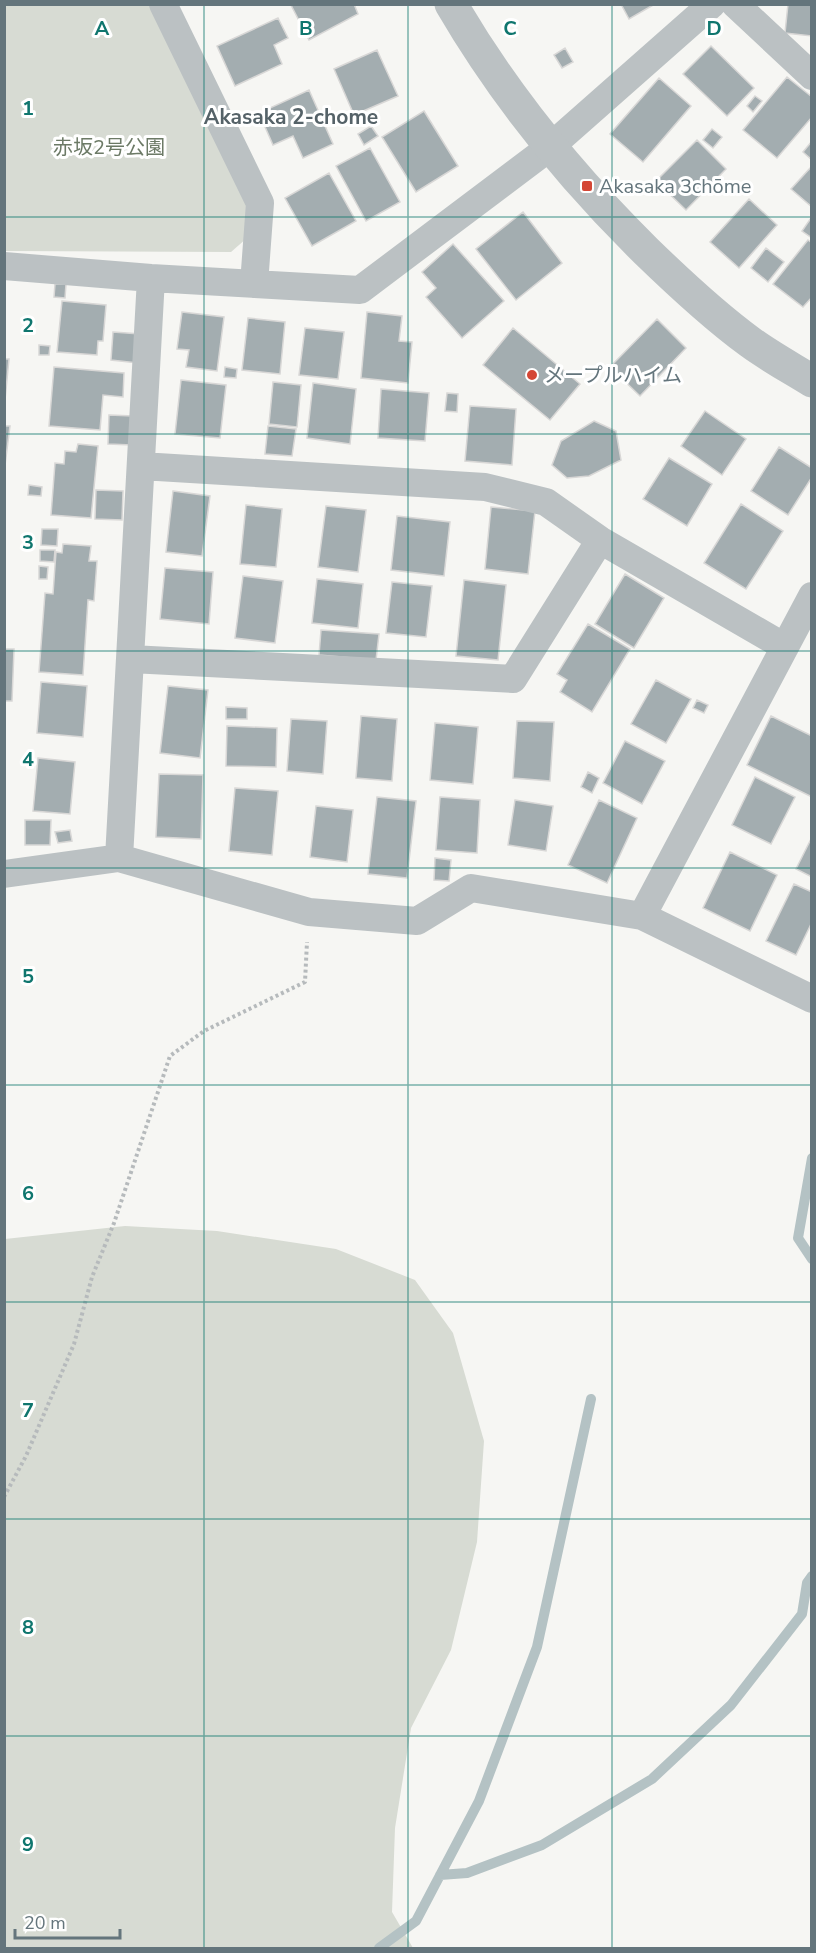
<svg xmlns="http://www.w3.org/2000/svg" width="816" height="1953" font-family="'Nunito Sans','Noto Sans JP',sans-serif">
	<rect width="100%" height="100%" fill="#f6f6f3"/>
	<path fill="#d7dbd3" d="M5 5H154L251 197 247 238 231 252 5 251Z
		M125 1226 217 1231 336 1249 415 1280 453 1333 484 1441 477 1542 451 1650 411 1728 395 1828 392 1912 413 1948H5V1239Z"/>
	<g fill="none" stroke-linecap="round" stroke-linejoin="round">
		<path stroke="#b4c2c4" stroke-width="10" d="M812 1158 798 1238 812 1259
			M440 1875 467 1873 542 1845 652 1779 731 1705 802 1614 807 1583 812 1576
			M379 1948 416 1921 479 1801 537 1647 591 1399"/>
	</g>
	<path fill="#a3adb0" stroke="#d8d7d6" stroke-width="1.5" d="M354 4 358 14 309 40 291 5Z
		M621 4H655L629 19Z
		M788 4H812V36L785 33Z
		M278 18 288 38 274 45 282 64 235 86 217 46Z
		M711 46 754 88 727 116 683 74Z
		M565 48 573 62 562 68 554 55Z
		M377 50 398 96 354 115 334 69Z
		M787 77 812 97V117L777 158 743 130Z
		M659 78 691 106 643 162 610 134Z
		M309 90 333 144 303 158 293 136 273 145 259 113Z
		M755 96 762 101 753 112 747 106Z
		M424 111 458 166 416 192 382 137Z
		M371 126 378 136 364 145 358 134Z
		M712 129 722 137 713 148 703 140Z
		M697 140 726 169 686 210 656 181Z
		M812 141V160L803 152Z
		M370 148 400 202 366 221 336 166Z
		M812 166V207L791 189Z
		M329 173 356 221 312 246 285 198Z
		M749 199 777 225 739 268 710 242Z
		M523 212 562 263 516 300 476 249Z
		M811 218H812V238L802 231Z
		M808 240 812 243V297L803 307 773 284Z
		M453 244 504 301 462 338 426 297 436 288 422 272Z
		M766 248 784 262 768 282 751 268Z
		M55 284H66L65 298 54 297Z
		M62 301 106 305 103 341H98L97 355 57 352Z
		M182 312 224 317 217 371 186 367 189 350 177 349Z
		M367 312 402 316 399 341 412 342 408 383 361 378Z
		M248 318 285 322 280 374 242 370Z
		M657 319 686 348 640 396 610 367Z
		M305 328 344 332 338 379 299 375Z
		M513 328 580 384 550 420 483 365Z
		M113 332 140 334 138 363 111 360Z
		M39 345 50 346 49 355H39Z
		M4 359H9L4 410Z
		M54 367 124 373 123 397 103 395 100 430 49 426Z
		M225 367 237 369 236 378 224 377Z
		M181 380 226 385 220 438 175 434Z
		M273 382 301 385 297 427 269 424Z
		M313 383 356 389 350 444 307 438Z
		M381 389 429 393 425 441 378 438Z
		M447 393 458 394 457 412 445 411Z
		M470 406 516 409 512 465 465 461Z
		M705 411 746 439 722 475 681 446Z
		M109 415 133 416 132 445 108 444Z
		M594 421 616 431 621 460 589 476 567 478 552 465 561 441Z
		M4 426H10L4 473Z
		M268 426 296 429 292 456 265 454Z
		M78 444 98 446 91 518 51 515 55 463 64 464 65 451 76 452Z
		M779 447 812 468V477L788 515 751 491Z
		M669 458 712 484 687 526 643 499Z
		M29 485 42 487 41 496 28 495Z
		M96 490 123 491 122 520 95 519Z
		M173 491 210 496 202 556 166 552Z
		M741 504 783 531 746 589 704 563Z
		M246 505 282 509 276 567 240 564Z
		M326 506 366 510 358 572 318 567Z
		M491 507 535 511 528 574 485 569Z
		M397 516 450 522 444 576 391 570Z
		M42 529H58L57 546 41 545Z
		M63 544 91 546 89 561H97L94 601 88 600 83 675 39 672 45 593 53 594 56 552 62 553Z
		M40 550H55L54 562 40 561Z
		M39 566 48 567 47 579H39Z
		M165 568 213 572 209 624 160 619Z
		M625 574 664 598 634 648 595 624Z
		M243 576 283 581 275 643 235 638Z
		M317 579 363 584 358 628 312 623Z
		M464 580 506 585 498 660 456 656Z
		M392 582 432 586 426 637 386 633Z
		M588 624 630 649 592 712 560 692 567 680 557 674Z
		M321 630 379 634 376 660 319 655Z
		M4 649H14L12 701H4Z
		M656 680 691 699 666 743 631 724Z
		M41 682 87 686 83 737 37 733Z
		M168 686 208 690 200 758 160 753Z
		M697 700 708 705 704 713 693 708Z
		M226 707 247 708V719H226Z
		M361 716 397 719 392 781 356 778Z
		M771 716 812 736V797L747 765Z
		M291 719 327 721 323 774 287 771Z
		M517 721 554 722 550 781 513 778Z
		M435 723 478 727 473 784 430 780Z
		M227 726 277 728 276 767 226 766Z
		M625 741 665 761 642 804 603 783Z
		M38 758 75 762 70 814 33 811Z
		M588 772 599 778 592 793 581 787Z
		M159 774 203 775 201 839 156 837Z
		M755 777 795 797 771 844 732 825Z
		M235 788 278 791 272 855 229 851Z
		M377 797 416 801 407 878 368 874Z
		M440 797 480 800 477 853 436 850Z
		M515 800 553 806 546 851 508 845Z
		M599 800 637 818 607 883 568 865Z
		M316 806 353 810 347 862 310 857Z
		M25 820H51L50 845H25Z
		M70 830 72 841 58 843 55 832Z
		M812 837V877L796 869Z
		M730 852 777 875 750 931 703 908Z
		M435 858 451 860 449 881 434 880Z
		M794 884 812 892V922L796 955 766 941Z"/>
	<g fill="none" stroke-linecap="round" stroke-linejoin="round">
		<path stroke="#b6babc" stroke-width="4" stroke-dasharray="3 3" stroke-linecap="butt" d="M4 1497 26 1456 74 1344 92 1277 114 1223 170 1056 204 1031 305 982 307 942"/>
		<path stroke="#bbc1c3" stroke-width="28" d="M163 4 260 203 254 284
			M735 4 812 76
			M4 266 151 278 360 290 550 147 712 4
			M141 466 485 487 546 502 600 540 785 647
			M131 659 513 679 600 540
			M119 858 151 278
			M4 874 119 858 309 912 417 921 471 888 642 916 812 999
			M642 916 812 596"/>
		<path stroke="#bbc1c3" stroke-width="33" d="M451 4C504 95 572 178 646 251 679 283 713 315 750 342 769 356 791 368 812 381"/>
	</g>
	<path fill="none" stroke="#0f766e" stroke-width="1.5" stroke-opacity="0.55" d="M204 4V1948M408 4V1948M612 4V1948M4 217H812M4 434H812M4 651H812M4 868H812M4 1085H812M4 1302H812M4 1519H812M4 1736H812"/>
	<g fill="#d44635" stroke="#fff" stroke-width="2">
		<rect x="581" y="180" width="12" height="12" rx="3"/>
		<circle cx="532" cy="375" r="6"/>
	</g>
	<g text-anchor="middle" stroke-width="6" stroke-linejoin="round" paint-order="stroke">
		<g font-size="20" fill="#6c7a66" stroke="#fff">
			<text x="109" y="154">赤坂2号公園</text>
		</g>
		<g font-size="20" fill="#64757c" stroke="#fff" text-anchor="start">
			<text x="599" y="193">Akasaka 3chōme</text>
			<text x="544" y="382">メープルハイム</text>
		</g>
		<g font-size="21" font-weight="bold" fill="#556268" stroke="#fff">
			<text x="291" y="124">Akasaka 2-chome</text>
		</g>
	</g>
	<g font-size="20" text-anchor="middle" font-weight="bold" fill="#0f766e" stroke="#fff" stroke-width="6" stroke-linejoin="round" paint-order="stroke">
		<text x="102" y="35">A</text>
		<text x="306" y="35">B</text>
		<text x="510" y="35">C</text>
		<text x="714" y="35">D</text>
		<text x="28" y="115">1</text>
		<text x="28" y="332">2</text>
		<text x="28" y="549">3</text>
		<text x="28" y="766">4</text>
		<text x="28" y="983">5</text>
		<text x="28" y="1200">6</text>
		<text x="28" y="1417">7</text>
		<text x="28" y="1634">8</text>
		<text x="28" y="1851">9</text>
	</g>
	<rect width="816" height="1953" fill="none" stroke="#64757c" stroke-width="12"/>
	<path d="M15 1929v9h105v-9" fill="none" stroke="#64757c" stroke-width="3"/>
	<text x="24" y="1929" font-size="18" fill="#64757c" stroke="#ffffff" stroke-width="4.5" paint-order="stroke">20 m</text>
</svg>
